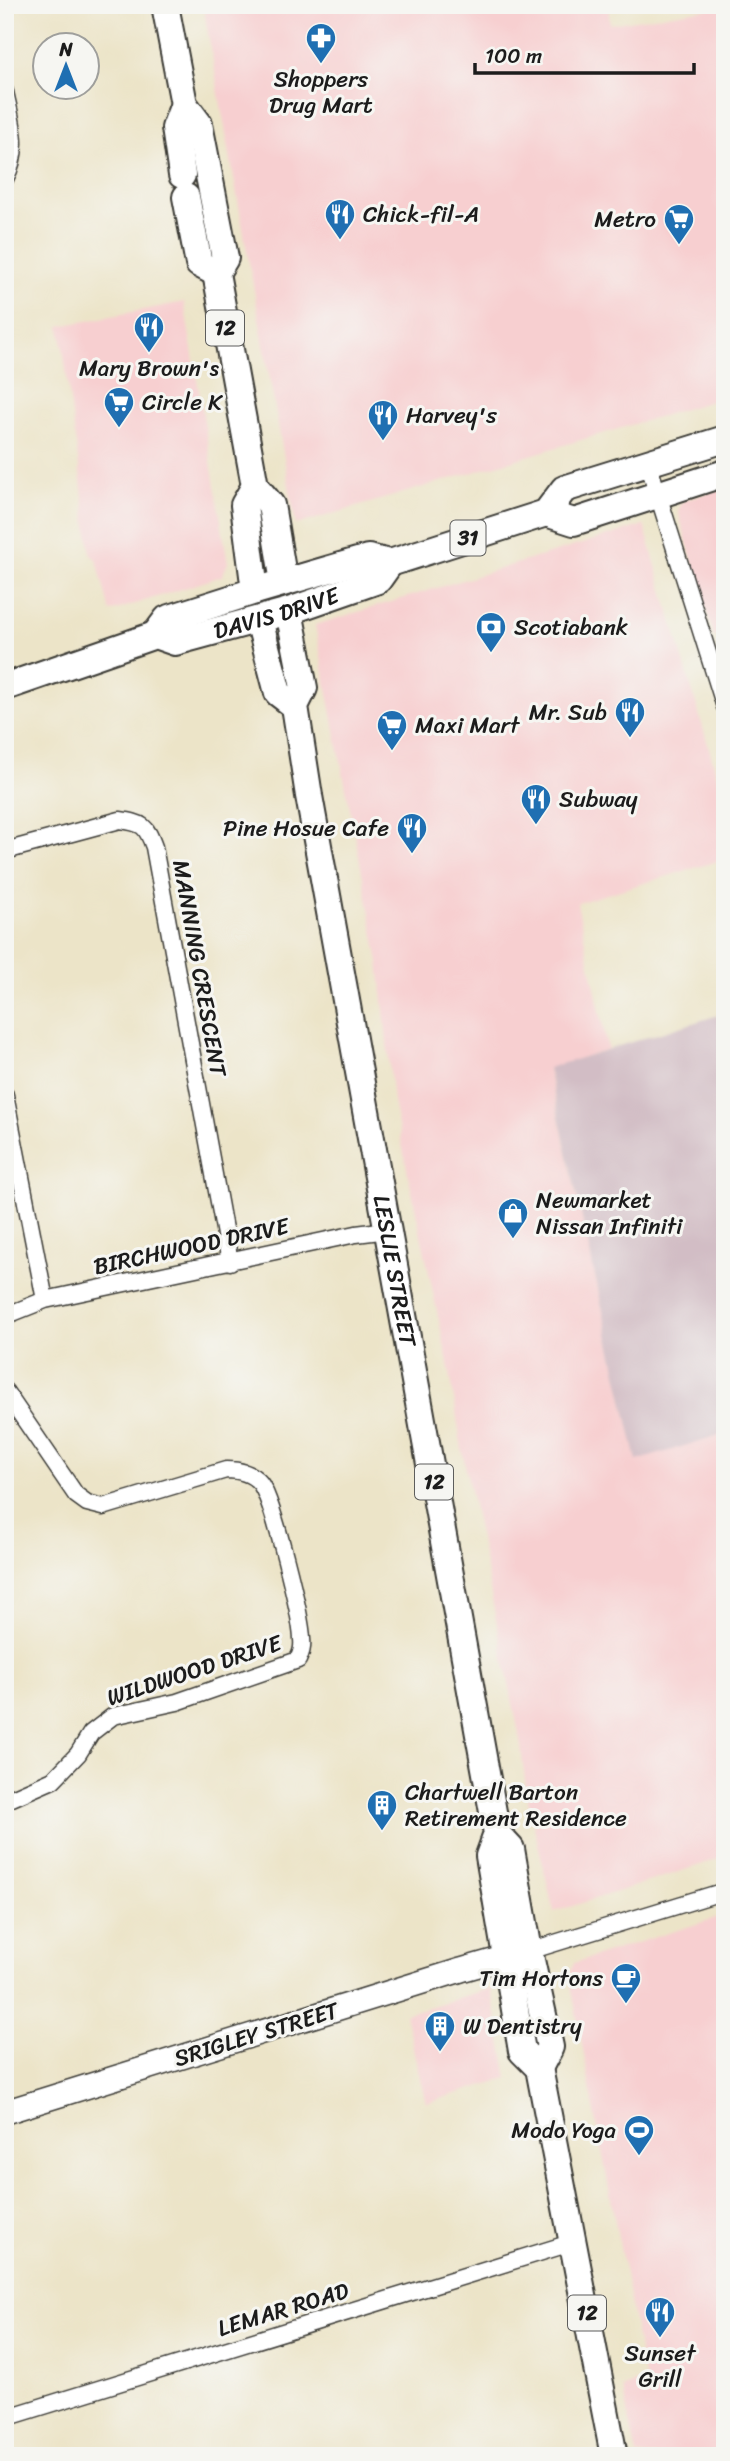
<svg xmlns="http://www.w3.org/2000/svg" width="730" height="2461" font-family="Sriracha,sans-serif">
	<rect width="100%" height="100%" fill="#f6f6f2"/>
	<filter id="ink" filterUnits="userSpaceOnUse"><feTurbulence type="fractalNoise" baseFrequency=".0143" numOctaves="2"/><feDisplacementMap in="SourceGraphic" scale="14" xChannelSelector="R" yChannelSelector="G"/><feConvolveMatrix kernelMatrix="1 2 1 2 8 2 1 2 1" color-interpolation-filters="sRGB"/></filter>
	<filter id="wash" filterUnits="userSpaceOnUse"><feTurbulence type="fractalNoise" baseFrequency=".00686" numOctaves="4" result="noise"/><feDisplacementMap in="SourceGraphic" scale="28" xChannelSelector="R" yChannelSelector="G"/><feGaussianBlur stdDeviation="1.57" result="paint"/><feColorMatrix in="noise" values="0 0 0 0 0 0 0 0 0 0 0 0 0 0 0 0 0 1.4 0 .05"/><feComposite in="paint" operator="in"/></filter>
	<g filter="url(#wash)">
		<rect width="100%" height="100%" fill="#ece4c8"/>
		<path fill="#f7cfd0" d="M203 5H608L610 24 725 6V397L296 525Z
			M184 302 228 563 222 576 110 612 97 560 91 555 60 326Z
			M725 487V634L714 637 678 511 683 501Z
			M644 525 725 803V859L577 903 608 1049 548 1069 637 1460 725 1433V1857L554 1912 527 1797 520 1739 462 1450 450 1373 393 1102 379 962 315 625Z
			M725 1915V2456H637L623 2388 645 2381 569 1975 574 1963Z
			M491 1988 508 2078 426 2103 405 2014Z"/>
		<path fill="#d2bdc5" d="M725 1013V1433L637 1461 548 1068Z"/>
	</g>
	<g filter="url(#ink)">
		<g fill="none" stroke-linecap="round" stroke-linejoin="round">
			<g stroke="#3b3a36" stroke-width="19">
				<path id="street" d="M5 92C12 125 21 148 5 179
					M648 463 725 707
					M5 851 120 820C143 823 146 825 154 847L230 1262
					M5 1095 45 1300
					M5 1316 45 1300 356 1234 388 1230
					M5 1391 76 1495 87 1503 103 1507 226 1470C238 1470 251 1472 260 1483 273 1500 301 1615 302 1639 303 1648 301 1653 298 1660L177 1702 113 1716 91 1733 78 1754 53 1780 5 1801
					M529 1951 725 1891
					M5 2418 574 2242"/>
			</g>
			<g stroke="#3b3a36" stroke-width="26">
				<path id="secondary" d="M5 2112 461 1970 524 1952"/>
			</g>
			<g stroke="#3b3a36" stroke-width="30">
				<g id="primary">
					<path d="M165 5 184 104 199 124 225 258 216 273 255 486 271 505 284 582"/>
					<path d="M182 175 175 128 184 104"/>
					<path d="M186 197 199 264 216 273"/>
					<path d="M255 486 244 505 255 591"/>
					<path d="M546 513 574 522 725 473"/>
					<path id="s1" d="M289 611 304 688 295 706 309 796 497 1834 489 1856 522 2051 539 2068 614 2456"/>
					<path d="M259 620 278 693 295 706"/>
					<path d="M155 635 167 619 255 591 368 558 390 563 546 513 564 489 725 439"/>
					<path id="s2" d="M5 687 155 635 175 642 289 611 378 580 390 563"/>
					<path d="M497 1834 511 1849 529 1951 550 2047 539 2068"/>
				</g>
			</g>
			<use href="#street" stroke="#fff" stroke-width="16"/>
			<use href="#secondary" stroke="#fff" stroke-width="23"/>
			<use href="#primary" stroke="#fff" stroke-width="26"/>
		</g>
	</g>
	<defs>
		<g id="pharmacy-pin" transform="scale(1.575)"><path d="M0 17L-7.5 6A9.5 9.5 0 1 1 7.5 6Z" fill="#1f6fb2" stroke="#f6f6f2"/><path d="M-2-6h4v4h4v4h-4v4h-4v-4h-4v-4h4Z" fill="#fff"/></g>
		<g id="restaurant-pin" transform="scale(1.575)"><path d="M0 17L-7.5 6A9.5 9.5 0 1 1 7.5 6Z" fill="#1f6fb2" stroke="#f6f6f2"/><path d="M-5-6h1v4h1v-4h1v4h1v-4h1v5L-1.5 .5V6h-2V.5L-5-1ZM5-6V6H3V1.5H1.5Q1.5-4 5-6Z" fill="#fff"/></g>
		<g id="supermarket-pin" transform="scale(1.575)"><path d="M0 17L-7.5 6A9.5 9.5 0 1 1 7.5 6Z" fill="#1f6fb2" stroke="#f6f6f2"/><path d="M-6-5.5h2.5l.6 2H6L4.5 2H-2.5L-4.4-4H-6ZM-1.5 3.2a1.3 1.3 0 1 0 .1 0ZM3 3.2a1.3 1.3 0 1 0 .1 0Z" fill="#fff"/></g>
		<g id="bank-pin" transform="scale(1.575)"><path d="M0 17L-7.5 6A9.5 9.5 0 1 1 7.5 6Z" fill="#1f6fb2" stroke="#f6f6f2"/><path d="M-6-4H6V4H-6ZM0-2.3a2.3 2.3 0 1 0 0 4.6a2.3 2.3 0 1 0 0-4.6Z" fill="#fff"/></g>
		<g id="shop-pin" transform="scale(1.575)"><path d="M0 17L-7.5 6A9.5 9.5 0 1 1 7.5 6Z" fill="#1f6fb2" stroke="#f6f6f2"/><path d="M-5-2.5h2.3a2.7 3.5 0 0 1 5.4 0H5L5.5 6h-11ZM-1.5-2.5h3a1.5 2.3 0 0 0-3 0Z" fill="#fff"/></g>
		<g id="building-pin" transform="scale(1.575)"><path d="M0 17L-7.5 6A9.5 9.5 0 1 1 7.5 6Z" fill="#1f6fb2" stroke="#f6f6f2"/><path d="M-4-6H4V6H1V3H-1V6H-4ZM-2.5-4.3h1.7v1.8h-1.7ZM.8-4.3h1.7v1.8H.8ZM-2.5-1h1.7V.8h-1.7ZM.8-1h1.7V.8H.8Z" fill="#fff"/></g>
		<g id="cafe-pin" transform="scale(1.575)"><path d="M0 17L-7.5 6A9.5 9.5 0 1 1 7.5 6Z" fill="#1f6fb2" stroke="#f6f6f2"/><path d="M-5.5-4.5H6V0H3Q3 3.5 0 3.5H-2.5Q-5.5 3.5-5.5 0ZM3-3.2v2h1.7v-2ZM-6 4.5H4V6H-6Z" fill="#fff"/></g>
		<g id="stadium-pin" transform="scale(1.575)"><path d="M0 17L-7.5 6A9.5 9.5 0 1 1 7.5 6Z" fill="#1f6fb2" stroke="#f6f6f2"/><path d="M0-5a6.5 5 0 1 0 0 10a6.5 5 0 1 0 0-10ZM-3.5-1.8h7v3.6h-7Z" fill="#fff"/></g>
	</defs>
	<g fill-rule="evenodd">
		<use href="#pharmacy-pin" x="321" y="38"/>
		<use href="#restaurant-pin" x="340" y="214"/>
		<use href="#supermarket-pin" x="679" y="219"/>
		<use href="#restaurant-pin" x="149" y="327"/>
		<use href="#supermarket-pin" x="119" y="402"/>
		<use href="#restaurant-pin" x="383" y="415"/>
		<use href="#bank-pin" x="491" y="627"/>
		<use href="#restaurant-pin" x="630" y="712"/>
		<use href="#supermarket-pin" x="392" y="725"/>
		<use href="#restaurant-pin" x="536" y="799"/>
		<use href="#restaurant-pin" x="412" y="828"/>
		<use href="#shop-pin" x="513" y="1213"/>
		<use href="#building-pin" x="382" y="1805"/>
		<use href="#cafe-pin" x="626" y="1978"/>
		<use href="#building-pin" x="440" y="2026"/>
		<use href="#stadium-pin" x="639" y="2130"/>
		<use href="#restaurant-pin" x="660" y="2312"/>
	</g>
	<g text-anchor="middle" stroke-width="6" stroke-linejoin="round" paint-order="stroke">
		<g fill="#f6f6f2" stroke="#5d5d5c" stroke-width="2">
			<rect x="206" y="310.5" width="38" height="35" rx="5"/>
			<rect x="450.5" y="520.5" width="35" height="35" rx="5"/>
			<rect x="415" y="1464.5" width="38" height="35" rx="5"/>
			<rect x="568" y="2295.5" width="38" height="35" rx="5"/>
		</g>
		<g font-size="21" font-weight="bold" fill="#1c1c1c">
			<text x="225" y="335">12</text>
			<text x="468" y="545">31</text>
			<text x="434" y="1489">12</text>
			<text x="587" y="2320">12</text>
		</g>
		<g font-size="23" fill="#1c1c1c" stroke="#f6f6f2" text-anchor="start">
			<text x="321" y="87" text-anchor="middle">Shoppers<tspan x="321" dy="26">Drug Mart</tspan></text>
			<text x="363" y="222">Chick-fil-A</text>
			<text x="656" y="227" text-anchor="end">Metro</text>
			<text x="149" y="376" text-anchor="middle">Mary Brown's</text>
			<text x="142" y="410">Circle K</text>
			<text x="406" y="423">Harvey's</text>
			<text x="514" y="635">Scotiabank</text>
			<text x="607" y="720" text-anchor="end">Mr. Sub</text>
			<text x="415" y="733">Maxi Mart</text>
			<text x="559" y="807">Subway</text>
			<text x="389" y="836" text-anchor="end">Pine Hosue Cafe</text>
			<text x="536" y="1208">Newmarket<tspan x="536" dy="26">Nissan Infiniti</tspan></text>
			<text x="405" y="1800">Chartwell Barton<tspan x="405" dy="26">Retirement Residence</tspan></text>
			<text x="603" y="1986" text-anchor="end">Tim Hortons</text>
			<text x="463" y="2034">W Dentistry</text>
			<text x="616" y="2138" text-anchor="end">Modo Yoga</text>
			<text x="660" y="2361" text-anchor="middle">Sunset<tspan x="660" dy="26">Grill</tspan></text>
		</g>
		<g font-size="23" fill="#1c1c1c" stroke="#f6f6f2">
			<text dy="8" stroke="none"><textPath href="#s2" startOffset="285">DAVIS DRIVE</textPath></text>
			<text transform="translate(200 968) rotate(80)" y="8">MANNING CRESCENT</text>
			<text transform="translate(191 1246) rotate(-12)" y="8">BIRCHWOOD DRIVE</text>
			<text dy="8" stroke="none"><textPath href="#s1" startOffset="672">LESLIE STREET</textPath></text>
			<text transform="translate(194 1670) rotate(-18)" y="8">WILDWOOD DRIVE</text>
			<text transform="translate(256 2034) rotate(-17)" y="8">SRIGLEY STREET</text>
			<text transform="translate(283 2309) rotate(-17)" y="8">LEMAR ROAD</text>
		</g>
	</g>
	<rect width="730" height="2461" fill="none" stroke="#f6f6f2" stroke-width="28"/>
	<g transform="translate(66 66)"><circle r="33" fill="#f6f6f2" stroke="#9f9f9c" stroke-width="2"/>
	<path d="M0-5L12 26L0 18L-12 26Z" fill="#1f6fb2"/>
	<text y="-10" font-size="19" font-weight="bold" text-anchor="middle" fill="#1c1c1c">N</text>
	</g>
	<path d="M475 63v10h219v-10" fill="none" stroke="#1c1c1c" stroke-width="3.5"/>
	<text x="485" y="63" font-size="21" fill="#1c1c1c" stroke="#f6f6f2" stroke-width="5" paint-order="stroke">100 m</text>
</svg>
